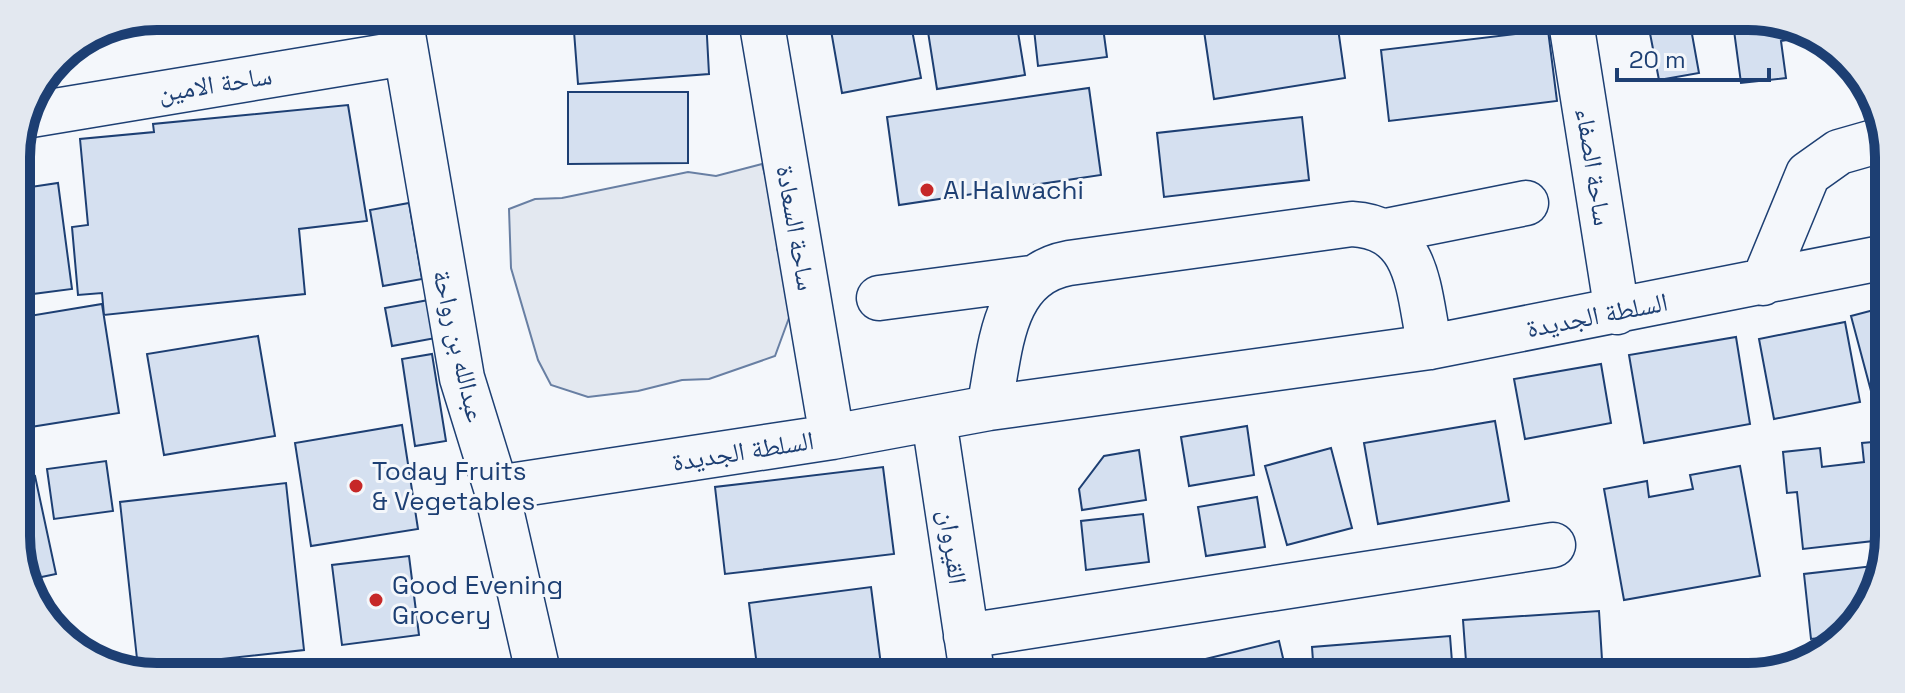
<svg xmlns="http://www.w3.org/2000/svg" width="1905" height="693" font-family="'Space Grotesk','Noto Naskh Arabic',sans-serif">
	<rect width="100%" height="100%" fill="#f4f7fb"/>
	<path fill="#e3e8f0" stroke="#687fa3" stroke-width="2" d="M762 164 777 219V249L789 277 793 307 775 356 709 379 682 380 638 391 588 397 551 385 538 360 511 268 509 209 535 199 562 198 688 172 716 176Z"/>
	<path fill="#d5e0f0" stroke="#1d3f73" stroke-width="2" d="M573 18H706L709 74 578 84Z
		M829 19H910L921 78 842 93Z
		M926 19 1016 20 1025 75 937 89Z
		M1033 20H1102L1107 57 1038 66Z
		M1271 21H1337L1345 78 1214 99 1204 31Z
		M1379 21 1501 22 1380 34Z
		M1648 23H1690L1699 73 1659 80Z
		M1733 23H1793L1812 36 1781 41 1786 78 1741 83Z
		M1548 30 1557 101 1389 121 1381 50Z
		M1089 88 1101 175 899 205 887 117Z
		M568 92H688V163L568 164Z
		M348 105 367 221 299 229 305 294 104 315 102 293 78 295 72 227 88 225 80 139 154 132 153 124Z
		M1302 117 1309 180 1164 197 1157 133Z
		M58 183 72 289 17 296V189Z
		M409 203 422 279 383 286 370 210Z
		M434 299 441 337 392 346 385 308Z
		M102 304 119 413 18 429 17 318Z
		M1885 307 1884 388 1871 391 1851 316Z
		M1845 322 1860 402 1774 419 1759 339Z
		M258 336 275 436 164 455 147 354Z
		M1736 337 1750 424 1644 443 1629 355Z
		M432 354 446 441 415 446 402 359Z
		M1601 364 1611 423 1525 439 1514 379Z
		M1495 421 1509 501 1378 524 1364 443Z
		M402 425 418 529 311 546 295 443Z
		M1247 426 1254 475 1189 486 1181 437Z
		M1884 441 1882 540 1803 549 1797 492 1787 493 1783 452 1820 448 1822 467 1864 462 1862 443Z
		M1331 448 1352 528 1287 545 1265 466Z
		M1139 450 1146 500 1082 510 1079 489 1104 456Z
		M106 461 113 511 54 519 47 469Z
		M1740 466 1760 576 1624 600 1604 489 1647 481 1649 497 1693 489 1690 475Z
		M883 467 894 554 725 574 715 487Z
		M35 476 56 574 27 580 19 563 18 480Z
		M286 483 304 650 138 668 120 502Z
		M1257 497 1265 547 1206 556 1198 507Z
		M1143 514 1149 562 1086 570 1081 521Z
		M409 556 419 635 342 645 332 565Z
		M1882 565V581L1843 635 1811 639 1804 574Z
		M871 587 882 673 740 672V668L757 666 749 603Z
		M1599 611 1603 676 1467 675 1463 620Z
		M1450 636 1453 675H1314L1312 647Z
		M1279 641 1287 675 1144 674Z"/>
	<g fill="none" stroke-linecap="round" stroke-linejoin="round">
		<g stroke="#1d3f73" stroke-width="47">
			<path id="minor" d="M400 17 462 378 496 488 538 672
				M761 19 832 437
				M1571 22 1617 312
				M25 116 405 53
				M1386 231 1526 203
				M1763 283 1808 174 1839 152 1888 138
				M879 298 1031 278
				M989 408C1001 351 1000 276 1069 263L1352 224C1421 228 1418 293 1430 347
				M934 420 972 673
				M496 488 832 437 989 408 1430 347 1886 257
				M966 636 1553 545"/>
		</g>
		<use href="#minor" stroke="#f4f7fb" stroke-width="44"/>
	</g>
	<g fill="#c62828" stroke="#f4f7fb" stroke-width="3">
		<circle cx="927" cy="190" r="8"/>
		<circle cx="356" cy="486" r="8"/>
		<circle cx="376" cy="600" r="8"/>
	</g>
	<g text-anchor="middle" stroke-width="6" stroke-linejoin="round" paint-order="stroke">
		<g font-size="26" fill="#1d3f73" stroke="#f4f7fb">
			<text transform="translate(215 84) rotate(-9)" y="9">ساحة الامين</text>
			<text transform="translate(1594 167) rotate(81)" y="9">ساحة الصفاء</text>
			<text transform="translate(796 228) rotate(80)" y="9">ساحة السعادة</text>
			<text transform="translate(1597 315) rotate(-11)" y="9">السلطة الجديدة</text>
			<text transform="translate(459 346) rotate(77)" y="9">عبدالله بن رواحة</text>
			<text transform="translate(743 451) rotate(-9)" y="9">السلطة الجديدة</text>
			<text transform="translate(953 547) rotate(82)" y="9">القيروان</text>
		</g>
		<g font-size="26" fill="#1d3f73" stroke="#f4f7fb" text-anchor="start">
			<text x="943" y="199">Al Halwachi</text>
			<text x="372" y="480">Today Fruits<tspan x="372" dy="30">&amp; Vegetables</tspan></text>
			<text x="392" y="594">Good Evening<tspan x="392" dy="30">Grocery</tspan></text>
		</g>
	</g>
	<path d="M0 0H1905V693H0ZM157 30H1748A127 127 0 0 1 1875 157V536A127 127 0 0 1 1748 663H157A127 127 0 0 1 30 536V157A127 127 0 0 1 157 30Z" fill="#e3e8f0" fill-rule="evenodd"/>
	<path fill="none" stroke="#1d3f73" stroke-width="10" d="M157 30H1748A127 127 0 0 1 1875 157V536A127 127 0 0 1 1748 663H157A127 127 0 0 1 30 536V157A127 127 0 0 1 157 30Z"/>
	<path d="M1617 68v12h152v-12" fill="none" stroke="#1d3f73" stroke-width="4"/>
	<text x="1629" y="68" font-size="24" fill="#1d3f73" stroke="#f4f7fb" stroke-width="6" paint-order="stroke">20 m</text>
</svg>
